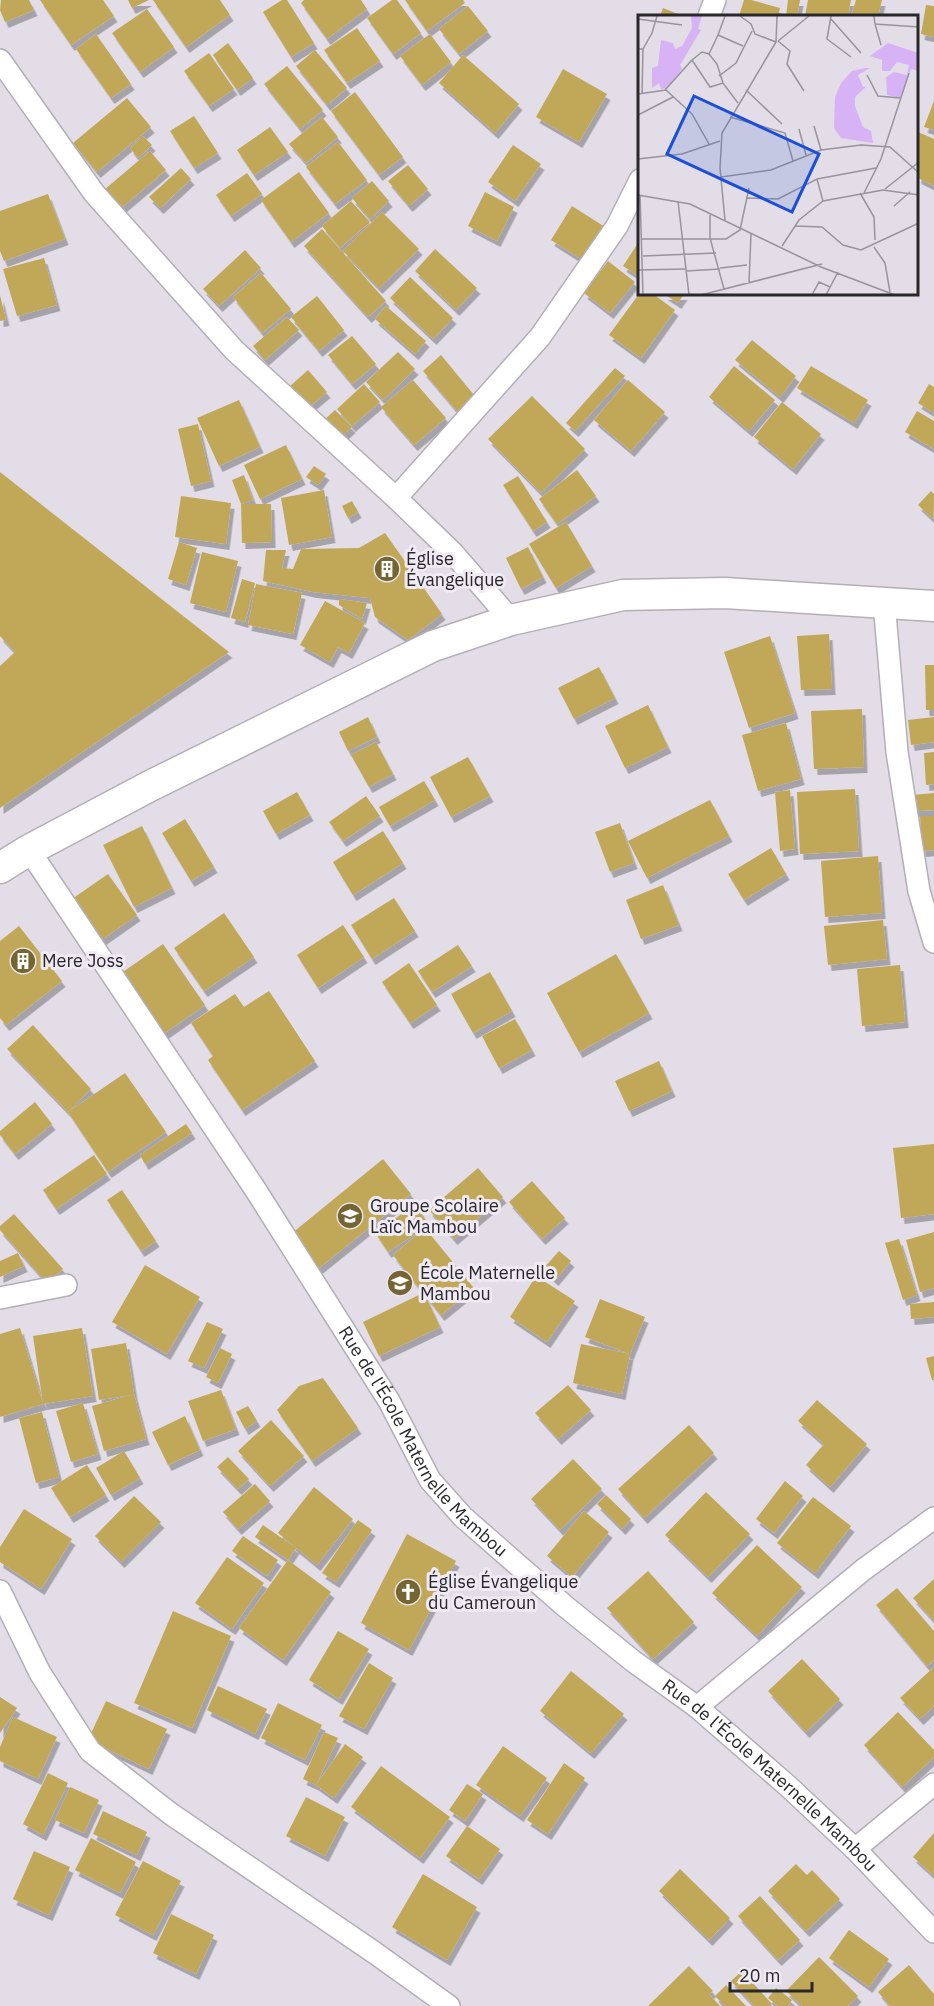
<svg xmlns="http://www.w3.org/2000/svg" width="934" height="2006" font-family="'IBM Plex Sans',sans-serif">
	<defs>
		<filter id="shadow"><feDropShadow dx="3.5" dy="6" stdDeviation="0" flood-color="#0004"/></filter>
	</defs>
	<rect width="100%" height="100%" fill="#e2dde6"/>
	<path fill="#c1a858" filter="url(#shadow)" d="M1 0H29L34 10 5 22 0 10Z
		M40 0H103L114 16 71 45Z
		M128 0H149L132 8Z
		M153 0H220L230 15 186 47Z
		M282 0H287L314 43 291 57 263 12Z
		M304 0H361L367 9 327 39 301 3Z
		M392 0H397L421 33 393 54 367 18Z
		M405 0H463L465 3 427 31Z
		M744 0H751L780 8 778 16H739Z
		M788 0H800L797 16H786Z
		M808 0H851L848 16H805Z
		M856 0H882L878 16H851Z
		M926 5 934 6V37L921 34Z
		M468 6 488 31 459 54 439 29Z
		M663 8 683 16H660Z
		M147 9 174 47 140 72 112 33Z
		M357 28 380 61 347 83 324 50Z
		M96 34 131 84 111 98 76 49Z
		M430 34 451 62 422 85 400 56Z
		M228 43 253 78 237 90 213 55Z
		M315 50 347 88 327 105 296 66Z
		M209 53 234 89 209 106 184 71Z
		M463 55 519 104 495 133 439 83Z
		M287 66 323 110 300 129 264 84Z
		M563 69 607 94 579 142 536 117Z
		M355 92 403 157 379 175 331 111Z
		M127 98 151 127 97 172 73 143Z
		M934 101V130L924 127Z
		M194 116 218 153 194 168 170 131Z
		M322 117 338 137 306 163 289 144Z
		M270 127 288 152 254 175 237 150Z
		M918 132 934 139V186L918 178Z
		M143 136 152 145 138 158 130 148Z
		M338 142 367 180 335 204 306 167Z
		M513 145 541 164 515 201 488 182Z
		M150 151 166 170 120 209 104 190Z
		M408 165 428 189 409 206 388 181Z
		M181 168 191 179 160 208 149 197Z
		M299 172 329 213 291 242 261 200Z
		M247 173 262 194 231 216 216 195Z
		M372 181 389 201 370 219 352 198Z
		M485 192 514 207 497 241 468 226Z
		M48 194 65 239 4 261 0 251V211Z
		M351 201 370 222 340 248 322 226Z
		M572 206 605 227 584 261 551 240Z
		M382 212 419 249 379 288 343 251Z
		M322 229 386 301 368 317 304 246Z
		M640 240V277L623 266Z
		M435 249 477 288 456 310 415 271Z
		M245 250 261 268 219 306 203 289Z
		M44 258 57 305 17 316 3 269Z
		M608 261 635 282 610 313 584 293Z
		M261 273 291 309 262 333 233 297Z
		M410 277 453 318 433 339 390 298Z
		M639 294H653L675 310 641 358 609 335Z
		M664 294H684L678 303Z
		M0 295 6 320 0 321Z
		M317 296 344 330 319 351 291 317Z
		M386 306 426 341 415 354 375 319Z
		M287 317 299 330 265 360 253 346Z
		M352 336 376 364 352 384 328 355Z
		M752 340 796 376 780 397 735 360Z
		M398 352 415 369 383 400 366 382Z
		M441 355 479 401 461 416 423 371Z
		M734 366 775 400 749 431 709 397Z
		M811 366 868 400 854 423 797 388Z
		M615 368 625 376 575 431 566 423Z
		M308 370 327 392 308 408 289 387Z
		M413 380 446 418 414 445 381 407Z
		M628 380 665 412 631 451 594 420Z
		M364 384 380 402 352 426 337 409Z
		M929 384 934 387V413L918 403Z
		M532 396 585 449 541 493 488 439Z
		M239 400 260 447 219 466 197 418Z
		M782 402 821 434 793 469 754 437Z
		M335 410 352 427 338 440 321 423Z
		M917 411 934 421V449L905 432Z
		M198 424 211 481 191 486 178 429Z
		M286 445 302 479 260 499 244 465Z
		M314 466 326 474 318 485 306 477Z
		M577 470 596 496 557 524 539 499Z
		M0 472 229 652 0 808V666L15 652 0 636Z
		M244 475 253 500 241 504 232 480Z
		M518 476 547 522 533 531 503 485Z
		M324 490 332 537 289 545 281 498Z
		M931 491 934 494 933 519 918 505Z
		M181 496 231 503 226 544 175 537Z
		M352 501 358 512 348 518 342 506Z
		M241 504H271L272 542 242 543Z
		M566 522 592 566 556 588 529 544Z
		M385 533 442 614 408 640 375 617 370 598 313 592 263 581 266 550H286L282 568 293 569 301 549 359 548Z
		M179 542 197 548 186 585 168 579Z
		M528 547 543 577 521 589 506 558Z
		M202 552 238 561 226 612 190 603Z
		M242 579 255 583 245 622 231 618Z
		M256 584 302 593 293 634 248 625Z
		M339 599 367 603 362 619 339 605Z
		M325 601 365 623 349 653 338 647 330 662 300 645Z
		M829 634 832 689 801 690 797 636Z
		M770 636 795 713 749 728 724 652Z
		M925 665H934V710H926Z
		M599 667 615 698 574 719 558 688Z
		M648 705 668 747 625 768 605 726Z
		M862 709 864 767 814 769 811 711Z
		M368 717 377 737 348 751 339 732Z
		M934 717V742L911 745 908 720Z
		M786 723 801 779 758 791 742 735Z
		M376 742 393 774 369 787 351 755Z
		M934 752V784L926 785 924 753Z
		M468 757 490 796 451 817 430 777Z
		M424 781 435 800 390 826 379 807Z
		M855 789 859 851 800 854 797 792Z
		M790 790 795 849 780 851 775 792Z
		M297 792 310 815 276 834 263 811Z
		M934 793V810L914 811 913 795Z
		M366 796 380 816 343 841 329 822Z
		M710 800 729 836 647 878 628 841Z
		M920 816H934V850L922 851Z
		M185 819 214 867 191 881 162 833Z
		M620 823 634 863 610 872 595 832Z
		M142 826 172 888 134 907 103 845Z
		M383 831 403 863 353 895 333 862Z
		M771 848 786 874 744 900 728 874Z
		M878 856 882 913 825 917 821 861Z
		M108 874 137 915 100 941 72 899Z
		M663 885 679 925 641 939 626 900Z
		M394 898 415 931 372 959 351 925Z
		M224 913 254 957 204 991 174 948Z
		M883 920 887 959 828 965 824 926Z
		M343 925 364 957 318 988 297 955Z
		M19 926 62 981 6 1025 0 1018V941Z
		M163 944 205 1005 162 1035 120 974Z
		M458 945 472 966 432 992 418 971Z
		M616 954 649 1013 579 1052 547 993Z
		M409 963 437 1005 410 1023 382 982Z
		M900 965 905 1022 862 1026 857 969Z
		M490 972 512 1011 473 1033 451 994Z
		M269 991 315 1061 242 1110 208 1060 213 1056 191 1023 235 994 244 1007Z
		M515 1019 532 1050 499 1068 482 1036Z
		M33 1025 91 1089 68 1112 7 1049Z
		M659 1061 672 1091 629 1111 615 1081Z
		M125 1073 166 1132 108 1172 68 1112Z
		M35 1102 52 1124 15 1154 0 1135V1131Z
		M186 1124 192 1133 145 1164 140 1155Z
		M934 1144V1214L901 1218 893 1148Z
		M94 1155 107 1174 56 1209 43 1190Z
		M383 1159 411 1194 319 1268 291 1234Z
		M478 1168 503 1197 454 1239 429 1210Z
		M532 1181 565 1218 542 1239 509 1202Z
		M122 1190 156 1241 141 1251 107 1200Z
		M415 1203 429 1225 388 1252 376 1234Z
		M14 1214 63 1269 47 1283 0 1230V1226Z
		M425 1228 474 1288 441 1315 425 1295 440 1327 379 1356 363 1322 423 1293 393 1255Z
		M934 1232V1288L920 1292 906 1240Z
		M899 1239 917 1295 903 1300 885 1243Z
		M559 1251 571 1261 555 1280 543 1269Z
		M18 1253 24 1266 0 1277V1261Z
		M145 1265 200 1297 167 1354 112 1322Z
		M536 1276 575 1301 547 1342 510 1317Z
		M600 1299 645 1317 630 1354 585 1337Z
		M934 1302V1317L911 1319 910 1304Z
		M207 1322 223 1329 204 1368 188 1361Z
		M20 1328 43 1404 0 1417V1334Z
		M82 1328 93 1396 43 1404 33 1336Z
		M126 1343 134 1394 146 1439 104 1451 92 1406 131 1395 99 1400 91 1349Z
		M581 1344 630 1354 622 1394 573 1383Z
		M220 1348 232 1354 218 1383 206 1377Z
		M934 1356V1380H932L926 1358Z
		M323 1378 358 1428 312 1461 277 1410 299 1386Z
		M568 1385 591 1410 558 1439 535 1413Z
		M221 1390 236 1429 203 1441 188 1401Z
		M817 1400 867 1444 830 1487 806 1465 824 1444 798 1421Z
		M83 1403 98 1454 71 1462 56 1411Z
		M248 1406 257 1421 245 1429 236 1412Z
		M42 1412 59 1477 36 1483 19 1418Z
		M185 1416 200 1450 168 1465 152 1432Z
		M271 1420 304 1456 270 1486 238 1451Z
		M689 1425 714 1453 644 1518 618 1489Z
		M124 1451 140 1478 111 1495 96 1468Z
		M228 1457 249 1479 238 1489 217 1467Z
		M573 1459 602 1489 560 1530 531 1499Z
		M87 1465 106 1495 70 1517 51 1488Z
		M785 1481 803 1496 774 1533 756 1519Z
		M255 1484 270 1501 238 1529 223 1512Z
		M314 1487 353 1519 317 1565 278 1533Z
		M706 1492 750 1534 708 1577 665 1535Z
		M606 1495 631 1519 622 1529 597 1504Z
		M134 1496 161 1522 121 1562 95 1536Z
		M813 1497 851 1526 815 1573 777 1543Z
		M24 1509 72 1539 41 1589 0 1562V1547Z
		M584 1511 609 1532 572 1577 547 1556Z
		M358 1520 372 1530 336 1582 322 1573Z
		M263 1525 296 1548 288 1560 255 1537Z
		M407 1534 456 1561 409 1650 361 1623Z
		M243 1536 278 1560 267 1576 232 1551Z
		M757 1545 802 1587 757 1636 712 1593Z
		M227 1557 264 1583 232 1629 195 1603Z
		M288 1560 331 1592 283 1660 239 1628Z
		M648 1571 694 1622 653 1659 607 1608Z
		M934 1579V1621L913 1598Z
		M897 1588 934 1631V1660L927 1666 876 1605Z
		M173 1611 231 1636 192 1728 134 1703Z
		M338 1631 369 1649 339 1699 309 1680Z
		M802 1659 840 1699 806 1732 768 1691Z
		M369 1663 393 1678 364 1729 339 1716Z
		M934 1667V1706L920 1719 900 1698Z
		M571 1671 624 1714 591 1753 540 1711Z
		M218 1686 267 1709 255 1734 207 1710Z
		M0 1697 17 1708 0 1733Z
		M106 1701 167 1729 149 1769 88 1740Z
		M278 1703 322 1725 305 1760 261 1738Z
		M898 1712 934 1750V1757L902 1787 864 1745Z
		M13 1717 57 1737 38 1779 0 1761V1747Z
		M324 1732 338 1738 316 1785 303 1779Z
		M345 1744 363 1757 334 1798 316 1785Z
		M503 1746 547 1778 520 1816 476 1785Z
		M564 1763 585 1778 548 1834 527 1820Z
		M381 1766 450 1817 420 1858 351 1807Z
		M48 1773 68 1783 43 1835 23 1824Z
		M467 1784 483 1794 465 1821 449 1810Z
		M70 1787 99 1800 84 1833 55 1820Z
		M306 1797 345 1817 325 1856 286 1836Z
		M103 1811 147 1832 137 1855 93 1834Z
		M467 1826 500 1849 479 1879 446 1856Z
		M934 1833V1876L913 1857Z
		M91 1838 136 1862 120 1893 75 1870Z
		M34 1851 70 1867 49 1915 13 1899Z
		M143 1861 181 1881 153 1935 115 1915Z
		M796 1864 807 1875 812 1870 840 1899 806 1931 768 1891Z
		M680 1869 730 1918 709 1940 659 1891Z
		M423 1874 477 1907 447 1960 392 1927Z
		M760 1896 800 1940 778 1960 738 1916Z
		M171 1914 214 1935 196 1974 153 1953Z
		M849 1930 889 1959 869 1987 829 1958Z
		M819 1957 858 1996 848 2006H802L786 1991Z
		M909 1965 934 1994V2006H890L878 1992Z
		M689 1966 713 1991 709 1994 720 2006H648Z
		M742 1971 772 2004 769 2006H754L731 1981Z
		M726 1985 746 2006H725L715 1996Z
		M776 1988 792 2000 788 2006H778L768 1998Z"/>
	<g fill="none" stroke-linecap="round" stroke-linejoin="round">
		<g stroke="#b3aeb7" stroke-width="24">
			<g id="street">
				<path d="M709 16 715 0"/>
				<path d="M0 60 94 193 234 350 396 498 453 553 511 620"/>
				<path d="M396 498 540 337 617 226 640 180"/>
				<path d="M884 602 897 752 919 891 934 942"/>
				<path id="s1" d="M29 850 257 1192 389 1401 430 1480 463 1517 566 1607 633 1661 697 1707 789 1787 855 1849 934 1932"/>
				<path d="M0 1298 66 1285"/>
				<path d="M0 1591 40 1673 90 1751 171 1814 375 1953 449 2006"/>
				<path d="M697 1707 863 1570 934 1518"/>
				<path d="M855 1849 934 1784"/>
			</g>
		</g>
		<g stroke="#b3aeb7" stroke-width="33">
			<path id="secondary" d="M0 868 29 850 150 786 433 646 511 620 623 595 725 593 934 606"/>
		</g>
		<use href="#street" stroke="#fff" stroke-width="21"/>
		<use href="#secondary" stroke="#fff" stroke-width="30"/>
	</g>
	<defs>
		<g id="building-disc" transform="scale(1.35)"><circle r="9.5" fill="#756533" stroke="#efeaf3"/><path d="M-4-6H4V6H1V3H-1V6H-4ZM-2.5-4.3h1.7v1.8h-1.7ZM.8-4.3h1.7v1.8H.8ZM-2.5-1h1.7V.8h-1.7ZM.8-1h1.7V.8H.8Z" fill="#fff"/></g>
		<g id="school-disc" transform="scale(1.35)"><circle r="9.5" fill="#756533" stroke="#efeaf3"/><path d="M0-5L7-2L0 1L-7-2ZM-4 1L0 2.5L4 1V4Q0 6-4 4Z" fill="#fff"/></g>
		<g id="church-disc" transform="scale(1.35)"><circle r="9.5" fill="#756533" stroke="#efeaf3"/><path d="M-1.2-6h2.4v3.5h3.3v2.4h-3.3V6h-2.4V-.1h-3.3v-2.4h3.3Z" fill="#fff"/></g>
	</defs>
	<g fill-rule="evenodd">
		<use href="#building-disc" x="387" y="569"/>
		<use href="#building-disc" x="23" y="961"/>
		<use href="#school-disc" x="350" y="1216"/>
		<use href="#school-disc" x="400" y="1283"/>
		<use href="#church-disc" x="408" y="1592"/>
	</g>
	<g text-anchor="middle" stroke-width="6" stroke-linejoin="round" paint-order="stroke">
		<g font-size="18" fill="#28272a" stroke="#efeaf3" text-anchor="start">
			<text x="406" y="565">Église<tspan x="406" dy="21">Évangelique</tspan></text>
			<text x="42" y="967">Mere Joss</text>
			<text x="370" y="1212">Groupe Scolaire<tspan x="370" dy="21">Laïc Mambou</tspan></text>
			<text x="420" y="1279">École Maternelle<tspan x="420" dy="21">Mambou</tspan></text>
			<text x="428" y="1588">Église Évangelique<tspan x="428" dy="21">du Cameroun</tspan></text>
		</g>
		<g font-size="18" fill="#28272a" stroke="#efeaf3">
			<text dy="6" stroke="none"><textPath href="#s1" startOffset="712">Rue de l'École Maternelle Mambou</textPath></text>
			<text dy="6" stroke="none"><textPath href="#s1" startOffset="1198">Rue de l'École Maternelle Mambou</textPath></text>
		</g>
	</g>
	<g transform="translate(638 15)">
		<rect width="280" height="280" fill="#e2dde6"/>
		<path d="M53 1H64L60 14 63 15 42 50 44 54 29 73 23 74 21 68 14 73V53L20 51 23 25 35 28 37 34 44 31 54 13ZM250 28 280 38V56L273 54 263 83 249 80 248 62 256 57 269 60 271 50 259 47 252 56H244V45L232 41ZM227 53H232L220 60 225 72 229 71 217 82V91L225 112 233 116 235 128 203 123 196 113 197 82 203 68 214 56Z" fill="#d7b3f6"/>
		<path fill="none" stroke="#98949b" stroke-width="1.5" d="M87 1 80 20 105 31M102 1 113 9 117 19 138 27M193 1 189 24 213 42M236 1 237 9 281 12M0 4 44 10M193 4 223 38M237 9 243 30M140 26 152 36 149 49 166 76M140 26 171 1M0 34H5L14 18 19 1M71 39 80 20M54 45 64 37 71 39 79 49 85 68M229 60 240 81 262 83M81 61 98 48 114 16M27 75 54 45 72 72 85 68 100 88M108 75 144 109M0 79 28 75 54 99 71 129M4 79 5 34M0 100 35 82M92 102 147 118 155 146M176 111 183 135M161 114 168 140M0 144 44 139 82 126M83 162 133 155 183 135 223 130 252 132 281 158M179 164 238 153M247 174 281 147M222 178 236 202 237 225M226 178 243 144 271 58M0 180 52 189 183 252 257 280M2 180 5 280M108 183 140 184 179 164 185 186M40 186 51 280M256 191 272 177M72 200V223L86 274M87 205 82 153 84 118 138 27 139 1M157 211 184 212 205 230 223 235 281 208M4 224H88L102 215 111 173M144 231 161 205 185 186 245 175 281 180M236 232 247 248 252 277M5 241 78 238M82 253 109 250M0 255 47 254M48 256 82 254M111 268 113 219M63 280 184 249M174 280 181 267 192 272M188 280 200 257"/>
		<path fill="#1d4ed8" fill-opacity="0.15" stroke="#1d4ed8" stroke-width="3" d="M56 81 181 139 154 197 29 139Z"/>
		<rect width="280" height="280" fill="none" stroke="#28272a" stroke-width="3"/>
	</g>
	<path d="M730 1982v9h82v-9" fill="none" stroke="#28272a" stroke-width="3"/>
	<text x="739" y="1982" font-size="18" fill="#28272a" stroke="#efeaf3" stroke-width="4.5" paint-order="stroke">20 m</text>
</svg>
